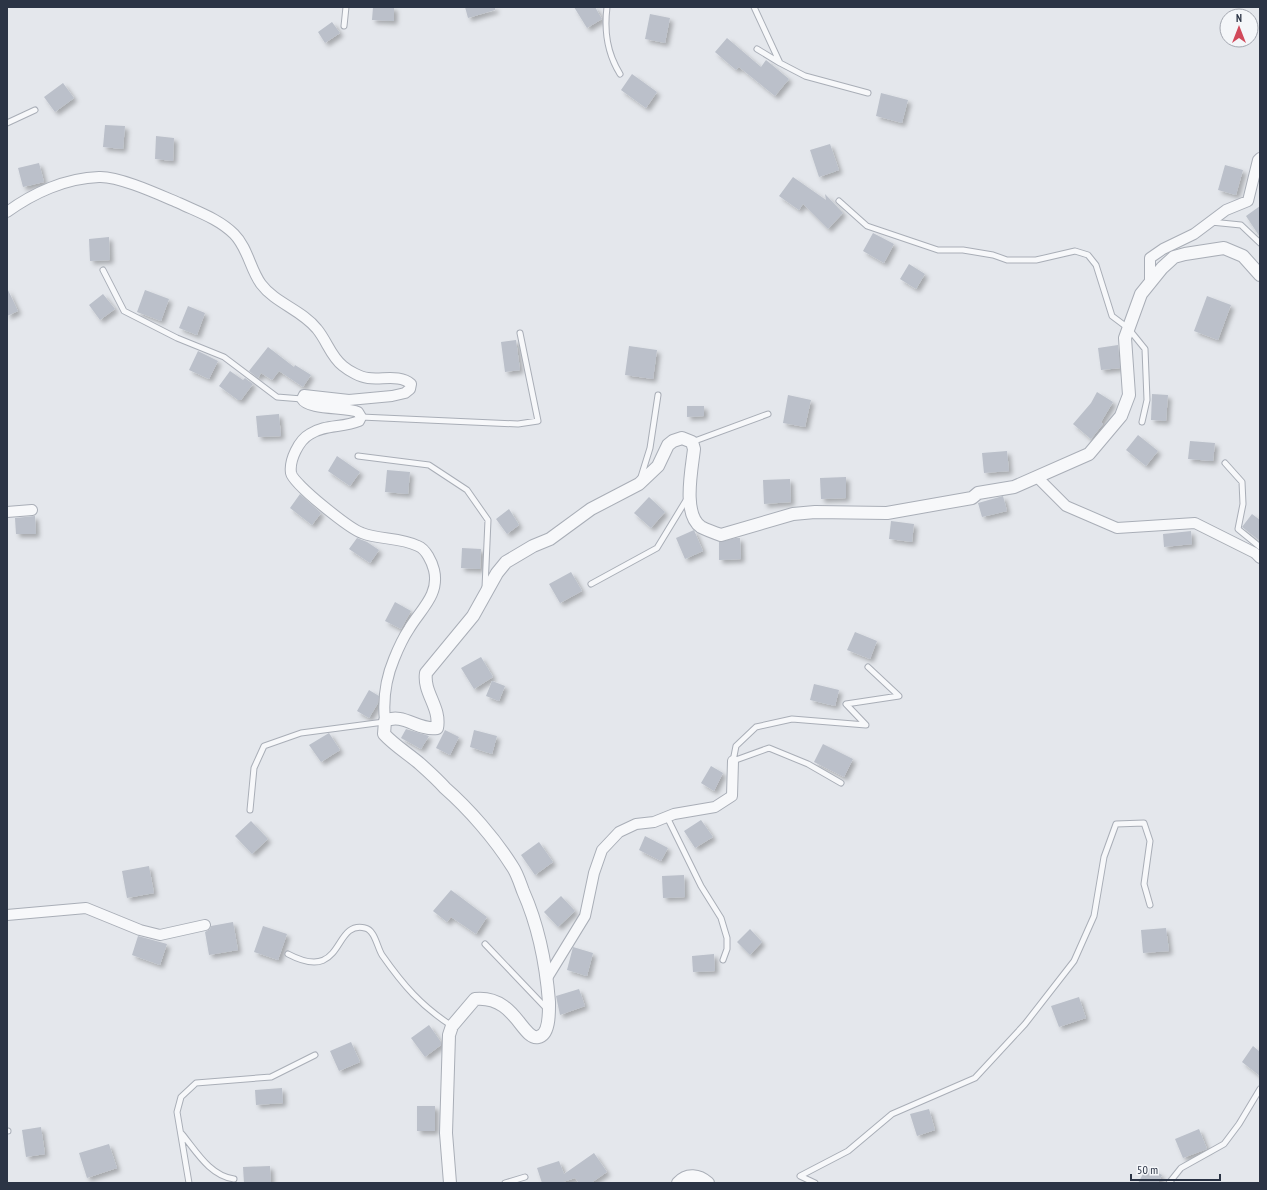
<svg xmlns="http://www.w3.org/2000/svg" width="1267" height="1190" font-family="'PT Sans Narrow',sans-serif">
	<defs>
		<filter id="shadow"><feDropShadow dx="3.5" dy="3.5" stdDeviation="2" flood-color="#0004"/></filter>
	</defs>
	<rect width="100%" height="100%" fill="#e4e7ec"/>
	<path fill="#bbc0ca" filter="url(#shadow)" d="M373 7H394V21L372 20Z
		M465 7H495V10L468 18Z
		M574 7H595L602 19 587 28Z
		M650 14 670 18 665 43 645 39Z
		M332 22 340 33 325 43 318 32Z
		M727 38 761 67 766 60 789 79 775 96 739 67 736 70 715 52Z
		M632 74 657 92 646 108 621 90Z
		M63 83 74 98 55 112 44 97Z
		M881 93 908 100 902 123 876 116Z
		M105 125 125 126 123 149 103 147Z
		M156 136 174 138 173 161 155 159Z
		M830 144 839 170 819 177 810 150Z
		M39 163 44 182 23 187 18 168Z
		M1225 165 1243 170 1236 195 1218 190Z
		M793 177 826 200 825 194 843 213 828 229 803 204 799 210 779 196Z
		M1260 206V237L1246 216Z
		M873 233 894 244 884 263 863 251Z
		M109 237 110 260 90 261 89 239Z
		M909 264 925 274 916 289 900 279Z
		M7 288 18 311 7 316Z
		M145 290 169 299 161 321 137 312Z
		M103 294 115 309 100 320 89 305Z
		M1207 296 1231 305 1218 340 1194 331Z
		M188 306 205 313 197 335 179 328Z
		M516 340 520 370 505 372 501 342Z
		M1118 345 1120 368 1101 370 1098 348Z
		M629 346 657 350 653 379 625 375Z
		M268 347 294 367 295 365 311 375 303 387 279 371 272 380 261 373 258 378 249 371Z
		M198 351 218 361 209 379 189 370Z
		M230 371 243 380 245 378 253 384 241 400H238L219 386Z
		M1097 392 1113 402 1101 422 1103 424 1091 439 1073 424 1091 403Z
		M1152 394 1168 395 1166 421 1151 420Z
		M788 395 811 400 805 427 783 423Z
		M687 406H704V416L687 417Z
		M279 414 281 436 258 437 256 416Z
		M1138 435 1158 451 1146 466 1126 450Z
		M1190 441 1215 443 1213 461 1188 459Z
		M1007 451 1009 471 984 473 982 453Z
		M337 456 360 472 350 486 328 471Z
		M387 470 410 472 408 494 385 492Z
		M846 477V498L821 499 820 478Z
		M790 479 791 502 764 504 763 480Z
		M300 494 321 513 312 525 290 508Z
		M1003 496 1007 511 982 517 978 503Z
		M649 497 665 512 651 528 634 513Z
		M509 509 519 525 507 534 496 519Z
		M1252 514 1260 520V541L1242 527Z
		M35 516 36 534H16L15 518Z
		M891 521 914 524 912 542 889 539Z
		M694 530 703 551 685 559 676 538Z
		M1191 531 1192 544 1164 547 1163 534Z
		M357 538 367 542 379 550 370 563 349 549Z
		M736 538H740L741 559 719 560V542Z
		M462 548 481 549 480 569 461 568Z
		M571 572 582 591 560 603 549 584Z
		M395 602 411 611 401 629 385 621Z
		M855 632 877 641 870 659 847 650Z
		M481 657 493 677 474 689 461 668Z
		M492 681 505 686 499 701 486 696Z
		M814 684 839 690 835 706 810 700Z
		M369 690 379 696 378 703 369 718 357 711Z
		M406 729 429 736 421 749 401 738Z
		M445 730 459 737 450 755 436 748Z
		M474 730 497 736 492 754 470 747Z
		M329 733 340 750 321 762 309 745Z
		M823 744 853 759 844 777 814 762Z
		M711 766 723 773 714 791 701 783Z
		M701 820 713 837 695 848 684 831Z
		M251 821 268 839 252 854 235 836Z
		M645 836 668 848 661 861 639 850Z
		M539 842 553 862 535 875 521 855Z
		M149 866 154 893 127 898 122 871Z
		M684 875 685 897 663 898 662 876Z
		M451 890 487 917 476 934 451 917 447 922 433 911Z
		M561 896 575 911 558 927 544 912Z
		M233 922 238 950 209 955 205 932 210 929 211 926Z
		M263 926 287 934 278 960 254 952Z
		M1166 928 1169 951 1143 953 1141 930Z
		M750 929 762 942 750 955 737 942Z
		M138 936 167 944 160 965 132 955Z
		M573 947 593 953 587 976 567 970Z
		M714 954 715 971 693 972 692 956Z
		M579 989 585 1006 560 1015 556 996Z
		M1079 997 1086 1018 1059 1027 1051 1006Z
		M429 1025 441 1042V1045L425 1057 411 1038Z
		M351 1042 360 1062 339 1071 330 1051Z
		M1253 1046 1260 1052V1076L1242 1062Z
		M282 1088 283 1103 256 1105 255 1090Z
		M417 1106H435V1131H417Z
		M929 1109 935 1130 917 1136 910 1114Z
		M41 1127 45 1154 26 1157 22 1130Z
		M1199 1129 1207 1149 1183 1158 1175 1139Z
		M109 1144 117 1168 87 1178 79 1153Z
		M594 1153 607 1172 591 1183H579L575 1178 560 1183H542L537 1168 559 1161 564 1174Z
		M270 1166 271 1183H244L243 1167Z
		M1147 1167 1162 1175 1158 1183H1138Z"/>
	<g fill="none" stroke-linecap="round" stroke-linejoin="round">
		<g stroke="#a9aeb7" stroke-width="7">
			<path id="service" d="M607 7C604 32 607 53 620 74
				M754 7 780 63 805 76 868 93
				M344 26 346 7
				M757 49 780 63
				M7 123 35 110
				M839 201 867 226 938 250H963L993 255 1007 260H1036L1075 251 1088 255 1096 265 1112 316 1128 328 1145 349 1147 400 1142 422
				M1211 222 1241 225 1260 243
				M103 270 124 311 177 338 224 357 277 397 302 399
				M361 417 518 424 538 421 520 333
				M692 442 768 414
				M358 456 429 465 467 490 488 520 485 588
				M1225 463 1242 482 1243 504 1238 529 1260 547
				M641 477 650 448 658 395
				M591 584 657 548 688 497
				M733 761 736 746 756 727 792 719 866 725 846 704 899 696 868 667
				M733 761 769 748 808 764 841 783
				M250 810 254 768 264 746 301 733 384 722
				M667 817 701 886 721 918 727 938V949L723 960
				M485 944 547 1009
				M288 954C345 984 332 920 365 928 375 930 377 947 382 955 403 985 421 1006 452 1026
				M7 1131H8
				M182 1134C196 1151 210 1176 234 1179
				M189 1183 177 1112 181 1097 196 1083 271 1077 315 1055
				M505 1183 525 1177
				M815 1183 800 1176 848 1151 892 1114 975 1078 1025 1024 1074 961 1094 916 1104 857 1116 824 1144 823 1150 841 1144 884 1150 905
				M1169 1183 1181 1168 1224 1144 1239 1124 1260 1089"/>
		</g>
		<g stroke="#a9aeb7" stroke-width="12">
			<path id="minor" d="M7 212C33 193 66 178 99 177 119 176 160 195 179 203 198 212 219 219 234 234 248 248 250 269 261 284 275 303 302 310 317 329 327 341 331 357 343 366 349 371 360 377 368 378 382 380 400 374 411 384L410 389 405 393 392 396 349 400 304 395 302 399C308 410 346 407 358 412L361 417 359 421C343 428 325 424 310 434 299 440 289 460 291 473 293 484 350 529 362 533 380 540 400 537 418 546 426 549 432 562 434 570 440 595 420 610 409 629 403 638 398 649 394 659 386 678 383 701 385 721
				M1150 283V258L1163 249 1194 234 1226 210 1248 201 1258 160 1260 158
				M1038 478 1066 506 1117 528 1195 523 1255 553 1260 558
				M7 512 32 510
				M7 915 86 908 140 930 160 935 205 925
				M547 978 585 916 594 873 602 850 619 832 636 824 654 822 674 814 715 807 732 796 733 761"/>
		</g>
		<g stroke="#a9aeb7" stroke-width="14">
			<path id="tertiary" d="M450 1183 446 1133 449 1035 452 1026 475 999C515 995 522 1040 538 1037 550 1035 549 1011 549 1002 546 963 539 927 523 891 520 883 517 873 512 866 495 839 469 809 445 788 437 779 428 771 419 763 407 753 394 745 384 734L385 721C403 712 418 731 437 728 441 707 423 693 426 673L473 616 497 573 506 562 533 546 550 539 591 509 639 484 658 466 668 445 673 441 682 438 692 442 694 449C692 468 682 514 701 527 707 530 715 533 721 535L793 514 815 512 887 513 972 498 978 493 1014 487 1089 454 1121 416 1129 395 1125 338 1141 294 1162 268 1174 257 1185 254 1224 248 1243 256 1260 275
				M678 1183C687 1173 699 1175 708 1183"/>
		</g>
		<use href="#service" stroke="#f7f8fa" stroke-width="5"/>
		<use href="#minor" stroke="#f7f8fa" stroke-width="10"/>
		<use href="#tertiary" stroke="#f7f8fa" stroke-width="12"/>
	</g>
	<rect width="1267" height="1190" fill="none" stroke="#2b3445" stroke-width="16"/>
	<g transform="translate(1239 28)"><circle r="19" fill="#f4f6f9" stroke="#a4a8b1"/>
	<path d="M0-3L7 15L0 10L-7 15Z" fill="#d1495b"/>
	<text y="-6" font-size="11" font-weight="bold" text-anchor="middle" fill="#2b3445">N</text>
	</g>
	<path d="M1131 1174v6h89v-6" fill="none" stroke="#2b3445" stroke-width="2"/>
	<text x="1137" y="1174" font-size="12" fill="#2b3445" stroke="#f4f6f9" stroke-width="3" paint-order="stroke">50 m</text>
</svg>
